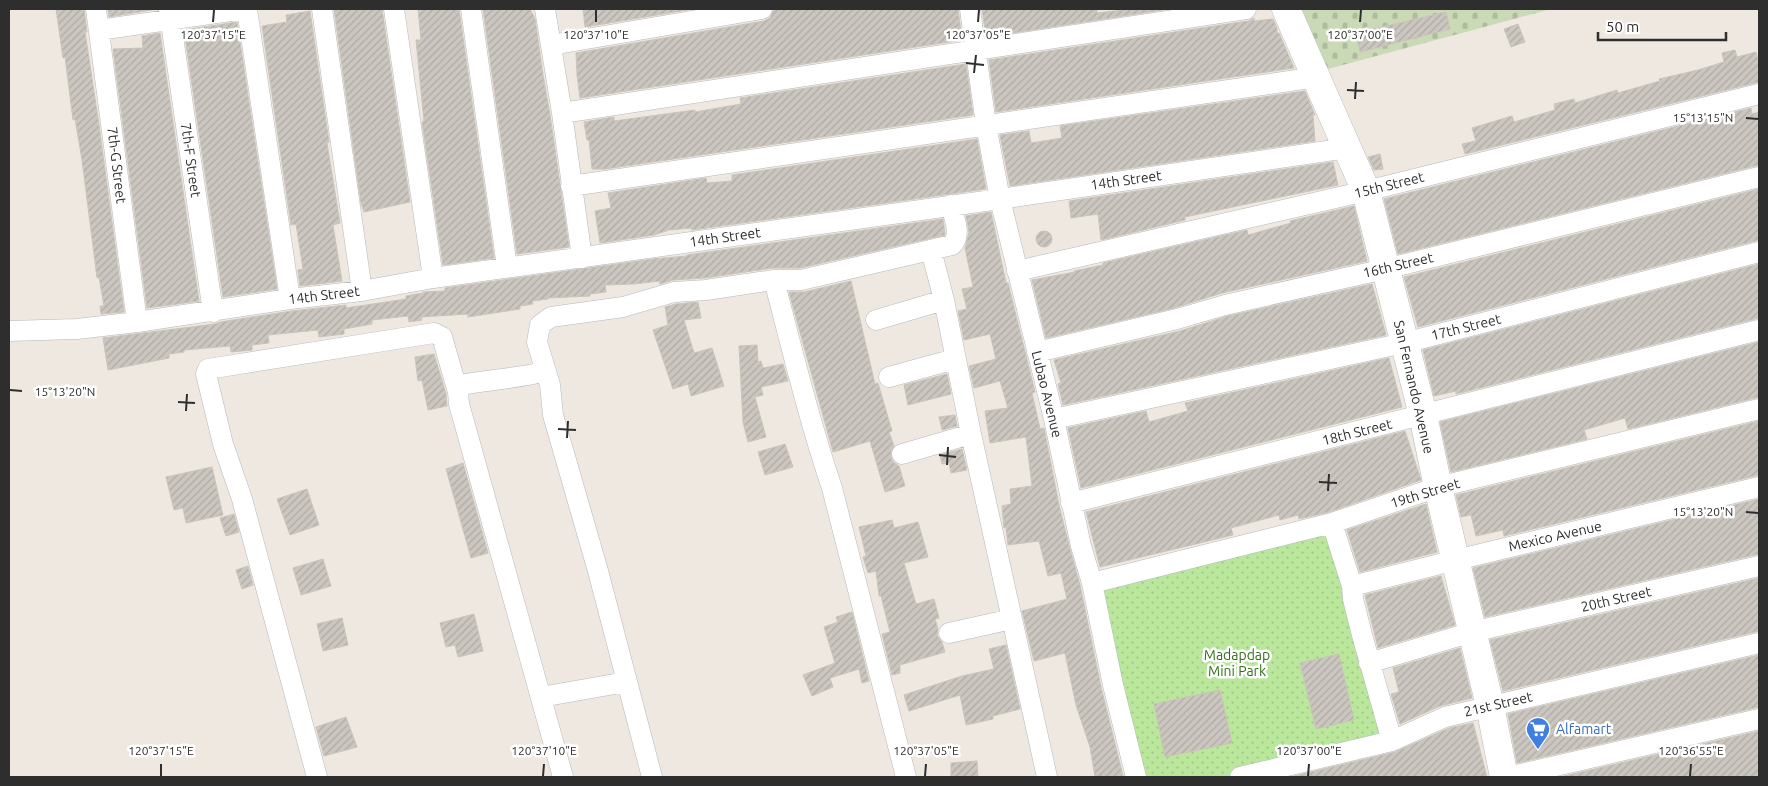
<svg xmlns="http://www.w3.org/2000/svg" width="1768" height="786" font-family="Ubuntu,sans-serif">
	<defs>
		<pattern id="cemetery-stones" width="16" height="16" patternUnits="userSpaceOnUse" patternTransform="scale(1.25)"><rect width="16" height="16" fill="#cadab7"/><path d="M2 7V4a2 2 0 0 1 4 0v3zM10 15v-3a2 2 0 0 1 4 0v3z" fill="#aebb9e"/></pattern>
		<pattern id="park-dots" width="8" height="8" patternUnits="userSpaceOnUse" patternTransform="scale(1.25)"><rect width="8" height="8" fill="#bae79c"/><path d="M2 2h.1M6 6h.1" fill="none" stroke="#a0c687" stroke-width="1.8" stroke-linecap="round"/></pattern>
		<pattern id="building-hatch" width="6" height="6" patternUnits="userSpaceOnUse" patternTransform="scale(1.25)"><rect width="6" height="6" fill="#cbc6bf"/><path d="M-1 1l2-2M0 6l6-6M5 7l2-2" fill="none" stroke="#afaaa4"/></pattern>
	</defs>
	<rect width="100%" height="100%" fill="#efe8e0"/>
	<path fill="url(#cemetery-stones)" d="M1301 9H1551L1328 69Z"/>
	<path fill="url(#park-dots)" d="M1332 523 1392 741 1240 777H1137L1092 583Z"/>
	<path fill="url(#building-hatch)" stroke="#cbc4b9" d="M56 9H84L87 32H85L99 125 124 312 101 314 100 306H104L99 277 97 278 82 160 75 119 73 120 65 57 63 58Z
		M108 9H157L109 17Z
		M334 9H382L410 202 364 212 361 203Z
		M418 9H459L494 258 443 265 422 122 424 121 416 40H421Z
		M483 9H530L535 19 543 75 550 115 569 247 517 254Z
		M583 9H693L585 27Z
		M774 9H958L962 40 580 98 577 75 576 53 764 21 770 18Z
		M982 9H1097V13L1123 10 1169 9 986 37Z
		M310 11 329 142 327 143 340 223 333 225 342 281 300 286 298 270 303 269 296 224 291 225 262 26 287 22 286 15Z
		M1446 12 1450 29 1360 52 1356 33Z
		M1254 18V21L1273 19 1277 28V33H1279L1294 68 996 112 989 60 1248 21Z
		M237 22 277 289 223 297 184 30Z
		M1518 24 1525 42 1511 47 1504 29Z
		M160 33 199 301 147 308 113 49 143 48 142 36Z
		M1735 50 1737 57 1756 52 1759 64V82L1465 154 1462 144 1476 141 1472 128 1512 116 1514 122 1555 110 1554 104 1574 99 1575 103 1617 90 1618 93 1660 81 1659 79 1698 70 1724 62 1722 53Z
		M966 64 973 115 605 169H592L589 140H587L584 122 614 117V121L695 110V112L741 104 740 98Z
		M1305 91 1315 115H1313L1315 141 1010 186 1000 135 1029 131 1031 143 1062 138 1060 126Z
		M1751 108 1752 114 1759 112V165L1398 254 1384 199Z
		M977 139 986 189 692 230 691 228 669 230 654 235 600 243 595 211 611 208 608 193 706 178 707 183 732 181V175Z
		M1380 154 1383 169 1374 170 1368 157Z
		M1333 162 1338 185 1185 217V220L1101 240 1098 214 1071 218 1069 201Z
		M1759 189V240L1418 327 1404 277Z
		M1354 206 1367 261 1222 293 1174 308 1046 338 1032 280 1075 272 1074 271 1103 265V263L1247 230 1248 235 1291 223 1290 221Z
		M991 212 1006 283H1008L1035 392 1032 393 1040 429 1044 428 1059 505 1070 549 1080 585 1101 687 1123 776 1095 777 1090 747 1076 705 1065 653 1034 661 1022 611 1067 599 1061 573 1048 576 1039 541 1008 545 1006 527 1004 528 1002 506 1011 504 1010 489 1032 486 1026 437 990 443 985 411 1008 408 1000 381 974 388 969 366 996 359 990 334 964 340 958 311 967 309 962 289 973 287 965 248 969 232 966 216Z
		M943 219 945 235 800 268H772L705 278 673 280 660 284 659 281 634 284 605 285 606 292 590 294V296L548 298V299L532 301 533 304 520 306V309L468 317V314L421 317 422 320 409 322 408 316 372 320V324L344 329V334L319 337 318 330 268 335 269 343 252 345V350L231 352 230 346 184 350V352L169 354V358L108 370 103 338 215 324 220 322 292 311 346 305V308L406 299V296L423 293V292L445 291V288L653 259 687 256V255Z
		M1036 239a8 8 0 1 1 16 0a8 8 0 1 1-16 0Z
		M1759 264V318L1456 394V391L1434 396 1423 350Z
		M851 281 875 384 878 383 892 431 889 432 894 446 891 451V457L893 462 899 466 905 486 885 492 870 441 833 452 789 292H804Z
		M1372 284 1386 335 1063 405 1058 384 1061 383 1054 360 1180 331 1228 316Z
		M698 302 701 318 684 320 694 353 712 348 724 386 691 396 688 384 673 389 653 330 668 325 665 307 676 304Z
		M1759 342V397L1628 429 1625 418 1584 430 1587 439 1451 472 1440 422Z
		M757 345 758 362 761 361 763 368 783 364 788 381 761 387 763 395 755 397 766 437 748 442 743 422 739 346Z
		M434 354 446 394 447 406 428 410 422 380 418 381 415 357Z
		M1389 358 1402 407 1081 488 1068 428 1146 411 1149 422 1188 411 1185 403Z
		M947 374 951 394 908 405 904 385Z
		M955 415 957 426 942 430 939 417Z
		M1759 421V475L1504 536 1503 530 1476 536 1471 515 1461 517 1456 495Z
		M1405 431 1421 480 1329 512 1299 519 1298 515 1280 520 1279 515 1231 528 1233 535 1100 567 1086 512Z
		M785 444 793 467 765 475 758 452Z
		M962 449 967 470 951 473 949 463 942 464 940 455Z
		M463 463 488 553 471 558 446 469Z
		M212 467 223 515 186 523 183 508 174 510 166 477Z
		M307 489 319 525 290 535 277 499Z
		M1759 499V554L1485 617 1473 568Z
		M1426 504 1437 552 1360 572 1347 530Z
		M234 514 239 532 226 536 220 518Z
		M892 520 894 528 918 522 928 557 904 563 916 604 934 599 939 618 935 619 938 629 937 635 942 642 945 652 900 665V673L892 675 882 634 890 632 881 596H879L876 571 868 573 863 557 866 556 859 527Z
		M323 559 331 586 301 595 293 568Z
		M248 566 253 585 242 589 236 570Z
		M1441 576 1455 625 1378 648 1365 595Z
		M1759 578V631L1503 691 1490 640Z
		M852 612 869 681 862 683 859 669 830 678 833 687 812 696 803 675 835 663 824 627 838 622 836 617Z
		M474 614 483 651 458 657 455 645 446 647 440 623Z
		M342 618 348 645 323 651 317 624Z
		M1006 645 1020 709 993 716V719L966 725 960 695 909 711 904 695 962 676 994 669 989 649Z
		M1460 648 1472 698 1440 706 1400 724 1391 694 1399 692 1393 668Z
		M1339 654 1354 720 1316 729 1300 663Z
		M1759 655V707L1517 763 1508 714Z
		M1220 690 1232 743 1165 757 1154 704Z
		M346 717 357 747 324 756 316 727Z
		M1473 723 1487 777H1290L1395 752 1449 728Z
		M1759 731V777H1560Z
		M977 761 978 777H951V763Z"/>
	<g fill="none" stroke-linecap="round" stroke-linejoin="round">
		<g stroke="#b4b8c1" stroke-width="21">
			<path id="street" d="M96 9 137 322
				M169 9 213 312
				M247 9 290 299
				M322 9 362 291
				M394 9 433 278
				M471 9 507 267
				M545 9 562 113 582 258
				M970 9 986 125 1000 199 1054 419 1081 546 1092 583 1113 685 1136 777
				M99 30 244 9
				M551 45 762 9
				M562 113 1246 9
				M571 186 1317 77
				M931 250 944 300 971 434 1047 777
				M1017 271 1366 191 1759 94
				M876 320 944 300
				M9 331 77 329 137 322 290 299 362 291 433 278 1000 199 1347 148
				M1037 352 1177 319 1225 305 1385 269 1759 177
				M546 371C518 379 490 379 462 385L458 392 459 404 563 777
				M889 377 955 359
				M1054 419 1404 343 1759 252
				M902 454 971 434
				M1071 503 1759 330
				M1332 523 1352 586 1353 599 1362 635 1392 741
				M1092 583 1332 523 1438 487 1759 409
				M1352 586 1456 560 1759 487
				M949 633 1012 619
				M1369 663 1472 632 1759 566
				M541 697 626 682
				M317 777 242 499 223 444 206 374 208 369 434 333 442 337 458 392
				M652 777 598 571 553 415 550 385 537 342 540 325 551 317 623 307 674 292 706 290 774 280
				M906 777 832 488C809 420 792 349 774 280H801L952 245C962 235 954 218 951 205
				M1240 777 1392 741 1445 717 1759 643
				M1508 777 1759 719"/>
		</g>
		<g stroke="#b4b8c1" stroke-width="29">
			<path id="secondary" d="M1286 9 1366 191 1423 415 1438 487 1490 706 1504 777"/>
		</g>
		<use href="#street" stroke="#fff" stroke-width="20"/>
		<use href="#secondary" stroke="#fff" stroke-width="28"/>
	</g>
	<path fill="none" stroke="#2e2e2e" stroke-width="2" d="M213 22 214 10M596 22V10M978 22 979 10M1360 22 1361 10M966 63 984 65M974 73 976 55M1347 90 1364 91M1355 99 1356 82M1746 118 1758 119M10 390 22 391M178 402 195 403M186 411 187 394M558 429 576 430M567 438 568 421M939 455 956 457M947 465 948 447M1319 482 1337 483M1328 491 1329 474M1746 512 1758 513M161 776V764M543 776 544 764M925 776 926 764M1308 776 1309 764M1690 776 1691 764"/>
	<defs>
		<g id="supermarket-pin" transform="scale(1.25)"><path d="M0 17L-7.5 6A9.5 9.5 0 1 1 7.5 6Z" fill="#3f7fe0" stroke="#fff"/><path d="M-6-5.5h2.5l.6 2H6L4.5 2H-2.5L-4.4-4H-6ZM-1.5 3.2a1.3 1.3 0 1 0 .1 0ZM3 3.2a1.3 1.3 0 1 0 .1 0Z" fill="#fff"/></g>
	</defs>
	<g fill-rule="evenodd">
		<use href="#supermarket-pin" x="1538" y="729"/>
	</g>
	<g text-anchor="middle" stroke-width="5" stroke-linejoin="round" paint-order="stroke">
		<g font-size="14" fill="#2e2e2e" stroke="#fff">
			<text transform="translate(191 160) rotate(82)" y="5">7th-F Street</text>
			<text transform="translate(117 165) rotate(83)" y="5">7th-G Street</text>
			<text transform="translate(1126 180) rotate(-8)" y="5">14th Street</text>
			<text transform="translate(1389 185) rotate(-14)" y="5">15th Street</text>
			<text transform="translate(725 237) rotate(-8)" y="5">14th Street</text>
			<text transform="translate(1398 265) rotate(-13)" y="5">16th Street</text>
			<text transform="translate(324 295) rotate(-7)" y="5">14th Street</text>
			<text transform="translate(1466 327) rotate(-14)" y="5">17th Street</text>
			<text transform="translate(1414 387) rotate(77)" y="5">San Fernando Avenue</text>
			<text transform="translate(1047 394) rotate(76)" y="5">Lubao Avenue</text>
			<text transform="translate(1357 432) rotate(-14)" y="5">18th Street</text>
			<text transform="translate(1425 493) rotate(-17)" y="5">19th Street</text>
			<text transform="translate(1555 536) rotate(-13)" y="5">Mexico Avenue</text>
			<text transform="translate(1616 599) rotate(-13)" y="5">20th Street</text>
			<text transform="translate(1498 704) rotate(-13)" y="5">21st Street</text>
		</g>
		<g font-size="14" fill="#317019" stroke="#fff">
			<text x="1237" y="660">Madapdap<tspan x="1237" dy="16">Mini Park</tspan></text>
		</g>
		<g font-size="14" fill="#366cbe" stroke="#fff" text-anchor="start">
			<text x="1556" y="734">Alfamart</text>
		</g>
	</g>
	<g font-size="12" text-anchor="middle" fill="#2e2e2e" stroke="#fff" stroke-width="5" stroke-linejoin="round" paint-order="stroke">
		<text x="213" y="39">120°37'15"E</text>
		<text x="596" y="39">120°37'10"E</text>
		<text x="978" y="39">120°37'05"E</text>
		<text x="1360" y="39">120°37'00"E</text>
		<text x="1703" y="122">15°13'15"N</text>
		<text x="65" y="396">15°13'20"N</text>
		<text x="1703" y="516">15°13'20"N</text>
		<text x="161" y="755">120°37'15"E</text>
		<text x="544" y="755">120°37'10"E</text>
		<text x="926" y="755">120°37'05"E</text>
		<text x="1309" y="755">120°37'00"E</text>
		<text x="1691" y="755">120°36'55"E</text>
	</g>
	<rect width="1768" height="786" fill="none" stroke="#2e2e2e" stroke-width="20"/>
	<path d="M1598 32v8h128v-8" fill="none" stroke="#2e2e2e" stroke-width="2.5"/>
	<text x="1606" y="32" font-size="15" fill="#2e2e2e" stroke="#ffffff" stroke-width="4" paint-order="stroke">50 m</text>
</svg>
